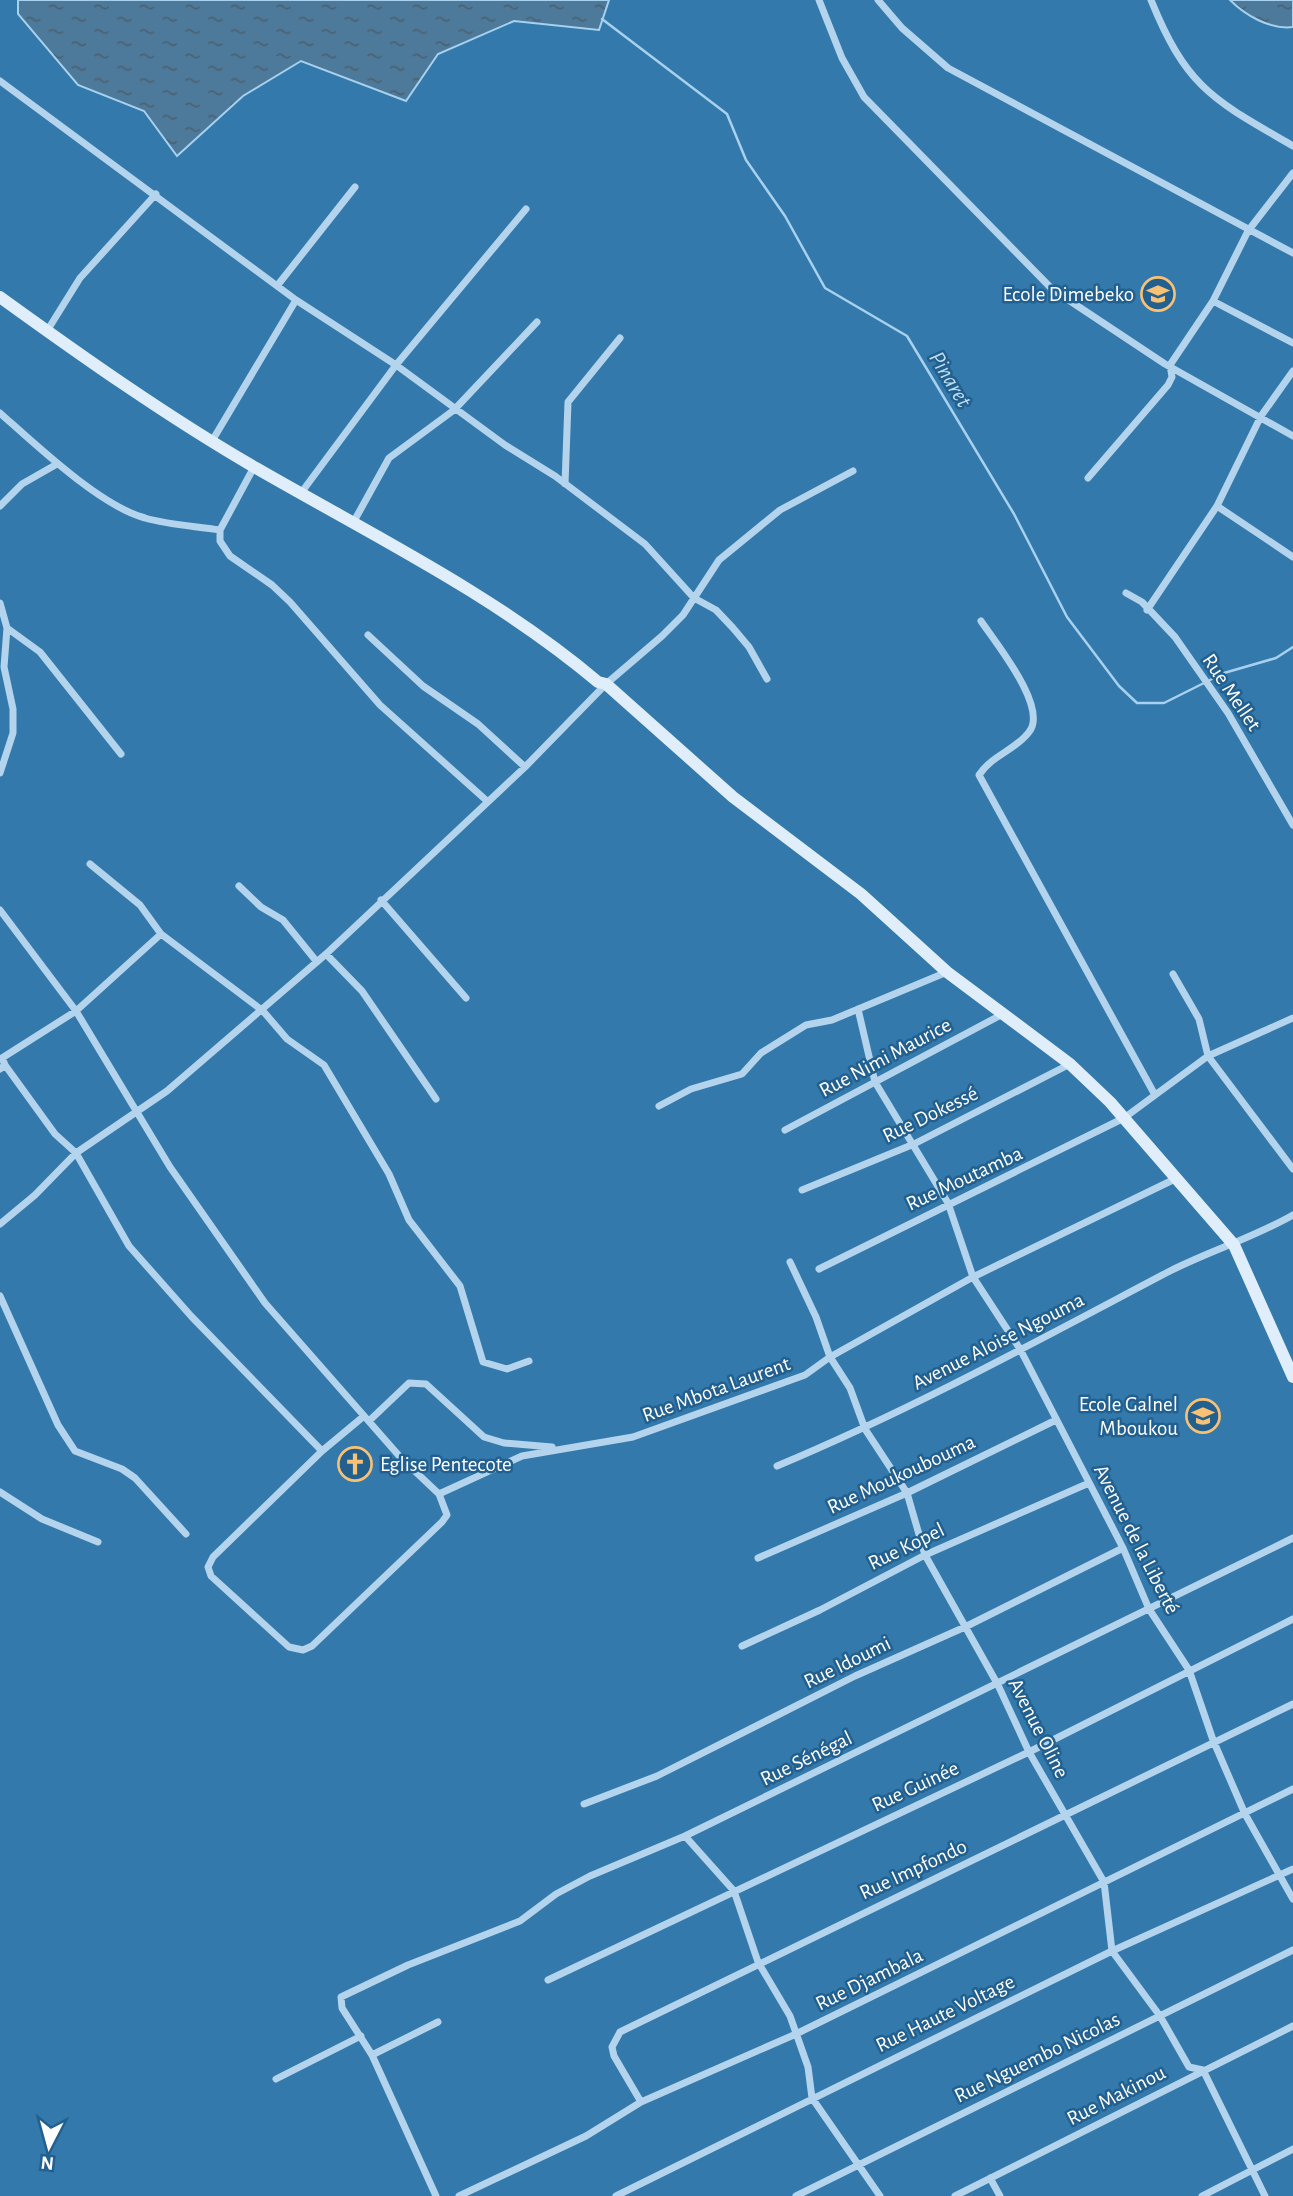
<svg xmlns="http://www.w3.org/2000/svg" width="1293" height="2196" font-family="'Alegreya Sans',sans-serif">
	<defs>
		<pattern id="water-ripples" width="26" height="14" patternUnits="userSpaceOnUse" patternTransform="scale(1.75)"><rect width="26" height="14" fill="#4d799a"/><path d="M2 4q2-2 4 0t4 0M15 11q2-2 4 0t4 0" fill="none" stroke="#4c6273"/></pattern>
	</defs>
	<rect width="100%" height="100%" fill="#226090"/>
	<path fill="#3379ac" d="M0 0H1293V2196H0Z"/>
	<path fill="url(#water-ripples)" stroke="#a7d1ee" stroke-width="2" d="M18 0H609L599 30 514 21 438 54 406 101 301 61 243 96 177 156 144 111 78 85 18 14Z
		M1230 0H1293V27C1270 30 1245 15 1230 0Z"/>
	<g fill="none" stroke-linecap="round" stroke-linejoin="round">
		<path stroke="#a7d1ee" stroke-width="2.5" d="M602 19 727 114 746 160 785 216 825 288 907 336 1014 514 1067 617 1119 686 1137 703H1164L1224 673 1276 658 1293 647"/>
		<path stroke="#b3d4ec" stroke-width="7" d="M819 0 842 58 864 97 1052 289 1165 364 1293 436
			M878 0 902 28 948 68 1293 253
			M1151 0C1187 89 1214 100 1293 146
			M0 81 296 300 396 365 505 445 555 476 645 544 694 598 716 610 733 628 749 647 767 679
			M277 286 355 187
			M1213 301 1293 343
			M47 331 80 278 156 194
			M0 413C35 444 100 506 145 518 169 525 195 526 220 530L254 467
			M212 441 296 300
			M1088 478 1168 385 1172 377 1170 365 1213 301 1248 231 1293 173
			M565 484 568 402 620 338
			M301 493 396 365 526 209
			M0 506 22 484 57 464
			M1217 506 1293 557
			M353 523 389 458 454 410 537 322
			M220 530V541L230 556 272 585 290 602 380 705 487 801
			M1126 593 1142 602 1175 637 1228 713 1293 825
			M0 603 7 628 40 652 121 754
			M1147 610 1217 506 1261 416 1293 371
			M981 621C995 642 1049 708 1029 732 1016 750 992 755 979 775L1155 1095
			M368 635 423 686 478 724 525 767
			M0 773 13 733V709L4 667 7 628
			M90 864 140 905 161 934 263 1011 287 1039 324 1065 389 1174 409 1220 460 1286 483 1362 507 1369 529 1361
			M239 886 261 907 283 920 317 962
			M381 900 466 998
			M0 910 76 1011 170 1167 265 1303 401 1458 439 1494
			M326 954 362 991 436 1099
			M1173 974 1199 1019 1208 1056 1293 1169
			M858 1009 875 1082 948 1203 973 1277 1020 1349 1123 1548 1149 1609 1189 1670 1213 1740 1245 1814 1293 1899
			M5 1065 55 1134 76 1153 129 1246 191 1316 322 1451
			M0 1069 5 1065 2 1058 76 1011 161 934
			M659 1106 691 1089 742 1074 761 1053 806 1025 832 1020 947 972
			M785 1130 1001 1015
			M802 1190 914 1144 1070 1064
			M0 1224 35 1195 76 1153 167 1091 326 954 525 767 606 684 662 636 683 615 719 560 780 510 853 471
			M790 1262 816 1317 830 1357 850 1388 865 1429 907 1493 925 1555 998 1685 1029 1752 1104 1882 1112 1951 1160 2016 1189 2067 1203 2070 1265 2196
			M819 1269 1124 1118 1208 1056 1293 1018
			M0 1296 58 1425 75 1451 122 1469 135 1478 186 1534
			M364 1416 322 1451 213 1557 208 1567 211 1576 289 1647 303 1650 312 1646 442 1522 447 1515 439 1494 522 1456 633 1437 805 1375 830 1357 973 1277 1177 1178
			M369 1421 409 1383 426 1384 484 1437 504 1443 552 1447
			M777 1466C911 1410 1039 1340 1168 1272 1209 1251 1253 1238 1293 1215
			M0 1492 42 1519 98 1542
			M758 1558 907 1493 1056 1420
			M742 1646 820 1610 925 1555 1089 1483
			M584 1804 657 1776 855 1676 965 1627 1123 1548
			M685 1836 734 1891 758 1962 790 2016 808 2067 812 2098 880 2196
			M548 1980 1029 1752 1293 1619
			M372 2055 438 2022
			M276 2079 361 2036
			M641 2102 614 2056 612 2047 620 2032 1293 1704
			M990 2178 1000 2196
			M436 2196 372 2055 342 2008 341 1997 408 1965 520 1921 556 1894 590 1876 685 1836 1293 1538
			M459 2196 586 2136 641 2102 796 2034 1293 1789
			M616 2196 1112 1951 1293 1869
			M796 2196 1293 1950
			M955 2196 1293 2026
			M1202 2196 1293 2149"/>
		<path stroke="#dfeefa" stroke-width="12" d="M0 297C83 357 168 417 256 468 372 535 495 595 598 682L606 684 733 797 861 894 947 972 1070 1064 1110 1102 1234 1245 1293 1377"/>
	</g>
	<defs>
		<g id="school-ring" transform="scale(1.75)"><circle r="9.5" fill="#226090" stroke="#f8c175" stroke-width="1.5"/><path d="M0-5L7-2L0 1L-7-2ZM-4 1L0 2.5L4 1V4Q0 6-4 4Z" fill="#f8c175"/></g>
		<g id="church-ring" transform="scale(1.75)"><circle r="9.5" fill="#226090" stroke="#f8c175" stroke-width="1.5"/><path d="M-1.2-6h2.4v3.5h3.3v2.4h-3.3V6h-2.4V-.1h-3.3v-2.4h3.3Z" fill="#f8c175"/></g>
	</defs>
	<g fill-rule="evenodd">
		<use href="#school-ring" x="1158" y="294"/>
		<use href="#school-ring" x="1203" y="1416"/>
		<use href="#church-ring" x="355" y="1464"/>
	</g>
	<g text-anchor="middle" stroke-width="5" stroke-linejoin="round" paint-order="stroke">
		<g font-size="21" fill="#fff" stroke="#226090" text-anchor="end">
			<text x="1134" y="301">Ecole Dimebeko</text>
			<text x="1178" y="1411">Ecole Galnel<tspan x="1178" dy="24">Mboukou</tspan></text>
			<text x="380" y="1471" text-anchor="start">Eglise Pentecote</text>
		</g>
		<g font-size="21" fill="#fff" stroke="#226090">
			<text transform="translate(1232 692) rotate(56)" y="7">Rue Mellet</text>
			<text transform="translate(885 1057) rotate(-28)" y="7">Rue Nimi Maurice</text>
			<text transform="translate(930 1114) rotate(-26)" y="7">Rue Dokessé</text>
			<text transform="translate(964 1178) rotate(-25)" y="7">Rue Moutamba</text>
			<text transform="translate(998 1341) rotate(-27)" y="7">Avenue Aloise Ngouma</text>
			<text transform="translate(716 1389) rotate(-20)" y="7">Rue Mbota Laurent</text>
			<text transform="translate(901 1474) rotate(-25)" y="7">Rue Moukoubouma</text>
			<text transform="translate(1137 1539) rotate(63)" y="7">Avenue de la Liberté</text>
			<text transform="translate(906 1546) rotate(-26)" y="7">Rue Kopel</text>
			<text transform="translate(847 1662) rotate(-26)" y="7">Rue Idoumi</text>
			<text transform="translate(1039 1728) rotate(63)" y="7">Avenue Oline</text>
			<text transform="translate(806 1758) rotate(-26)" y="7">Rue Sénégal</text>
			<text transform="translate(915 1786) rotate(-25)" y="7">Rue Guinée</text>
			<text transform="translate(913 1869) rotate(-25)" y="7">Rue Impfondo</text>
			<text transform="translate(869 1979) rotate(-26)" y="7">Rue Djambala</text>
			<text transform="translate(945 2013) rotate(-26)" y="7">Rue Haute Voltage</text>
			<text transform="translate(1037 2057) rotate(-26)" y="7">Rue Nguembo Nicolas</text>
			<text transform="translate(1116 2095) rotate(-27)" y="7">Rue Makinou</text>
		</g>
		<g font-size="23" font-style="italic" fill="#bfdef3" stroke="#226090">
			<text transform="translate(951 379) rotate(59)" y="8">Pinaret</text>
		</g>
	</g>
	<g transform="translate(49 2147) rotate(186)" stroke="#226090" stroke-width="5" paint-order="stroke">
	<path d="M0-5L12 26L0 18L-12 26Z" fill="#ffffff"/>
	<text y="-10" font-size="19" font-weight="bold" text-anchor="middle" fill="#ffffff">N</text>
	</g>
</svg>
